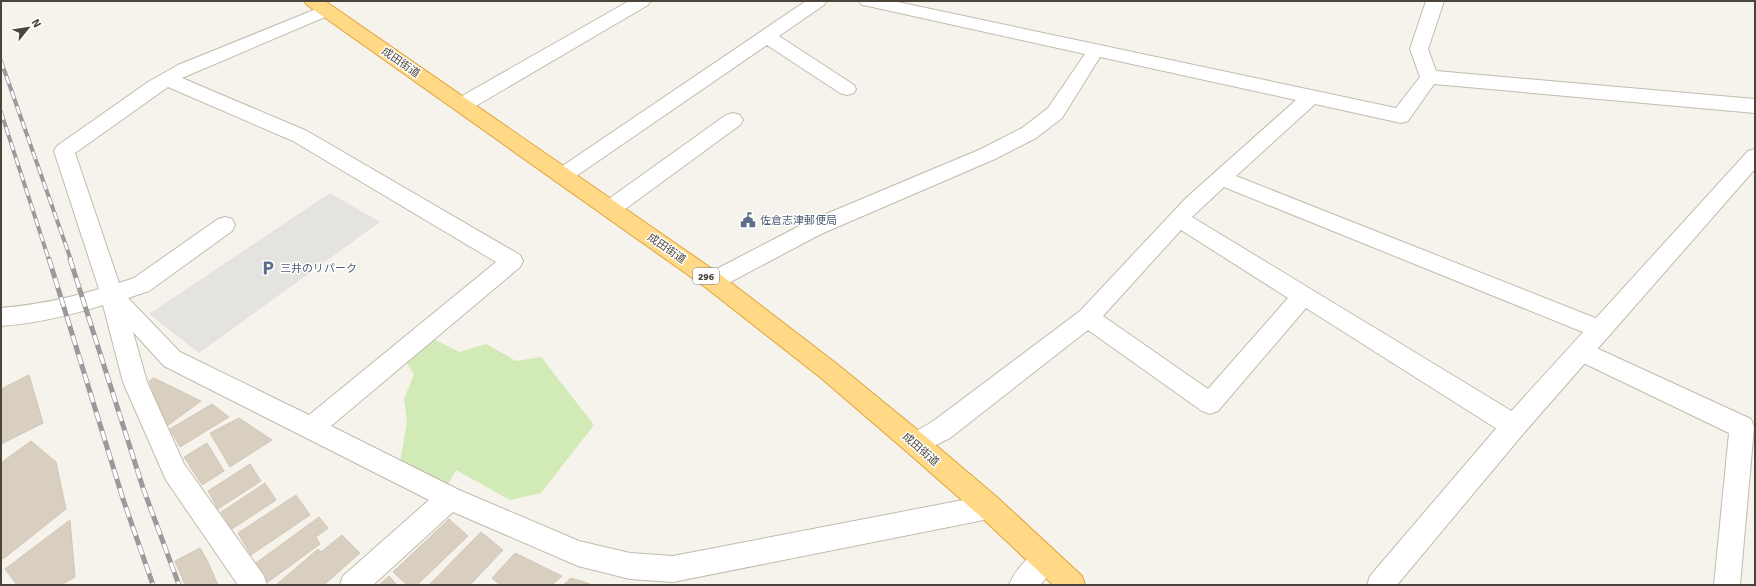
<svg xmlns="http://www.w3.org/2000/svg" width="1756" height="586" font-family="Signika,'Noto Sans JP',sans-serif">
	<rect width="100%" height="100%" fill="#f6f3ec"/>
	<path fill="#d2eab5" d="M424 334 459 352 486 344 516 361 541 357 594 425 541 493 510 500 456 470 447 486 398 473 407 422 404 399 414 374 404 359Z"/>
	<path fill="#e5e3e0" d="M330 193 380 222 199 353 149 314Z"/>
	<path fill="#d8cfc1" stroke="#d3c7b4" d="M29 375 43 423 1 444V389Z
		M154 378 201 401 167 426 149 381Z
		M212 404 229 417 180 447 170 429Z
		M239 418 272 440 230 467 210 433Z
		M31 441 56 462 66 509 3 559 1 556V463Z
		M207 443 224 471 202 485 184 457Z
		M250 464 261 481 218 509 208 491Z
		M265 483 276 500 232 529 221 512Z
		M296 495 310 515 251 555 238 533Z
		M319 517 328 528 316 537 320 544 268 582 256 563Z
		M449 519 468 536 417 585H407L393 572Z
		M70 520 75 577 61 585H17L5 569Z
		M481 532 503 550 470 585H429Z
		M342 535 360 553 324 585H276L318 549 321 552Z
		M200 548 207 560 218 585H185L175 561Z
		M515 553 562 576 552 585H500L492 578Z
		M389 576 397 585H379Z
		M571 578 593 585H563Z"/>
	<g fill="none" stroke-linecap="round" stroke-linejoin="round">
		<g stroke="#c2bbae" stroke-width="2">
			<path id="minor" d="M629 1H651L648 5 469 110 462 112 455 110 453 105 455 100Z
				M806 1H827L824 5 779 36 854 85 856 89 854 93 847 95 840 93 767 45 569 181 562 183 555 181 552 176 555 171Z
				M859 1H893L1396 108 1420 77 1410 49 1426 1H1444L1428 49 1436 71 1755 99V113L1434 84 1408 121 1401 123 1315 104 1236 176 1608 323 1611 330 1608 337 1600 339 1224 187 1192 217 1523 418 1526 426 1523 434 1514 437 1505 434 1306 308 1218 411 1210 414 1202 411 1088 330 950 438 916 455 907 452 904 444 907 436 932 422 1080 311 1186 198 1296 100 1100 57 1062 118 1036 138 995 159 821 234 721 287 713 290 705 287 702 281 705 275 807 222 981 149 1022 128 1048 108 1085 54 868 6 862 5ZM1181 230 1288 298 1208 389 1103 316Z
				M326 5 332 6 335 10 332 14 182 78 307 131 520 255 523 261 520 267 331 426 459 490 579 541 630 553 673 556 989 495 998 498 1002 507 998 516 989 519 673 582 630 579 578 566 453 512 373 585H340L343 576 429 500 164 366 133 332 147 382 184 464 264 576 267 585H238L166 480 123 382 103 305C68 316 38 323 1 326V308C35 305 66 299 99 289L54 151 57 146 148 82 178 65ZM168 87 293 141 496 262 309 415 180 352 128 298 149 291 232 231 235 225 232 219 225 217 218 219 134 278 119 283 75 153Z
				M733 113 740 115 743 120 740 125 617 215 610 217 603 215 600 209 603 203 726 115Z
				M1581 341 1751 419 1754 427 1740 585H1714L1729 433 1573 358 1570 351 1573 344Z
				M1045 547 1054 551 1058 560 1054 569 1040 585H1009C1015 570 1030 553 1045 547Z"/>
		</g>
		<g stroke="#c2bbae" stroke-width="2">
			<path id="tertiary" d="M1755 149V169L1523 434 1397 585H1367L1370 576 1505 418 1748 151Z"/>
		</g>
		<g stroke="#e0a43c" stroke-width="2">
			<path id="trunk" d="M304 1H325L721 275 837 364 925 436 998 498 1082 576 1085 585H1053L980 516 907 452 821 378 705 287 307 5Z"/>
		</g>
		<use href="#minor" fill="#fff" fill-rule="evenodd"/>
		<use href="#tertiary" fill="#fff" fill-rule="evenodd"/>
		<use href="#trunk" fill="#ffd985" fill-rule="evenodd"/>
		<g stroke="#9a9a9a" stroke-width="4">
			<path id="rail-far1" d="M1 61 71 260
				M1 112 49 260"/>
		</g>
		<g stroke="#9a9a9a" stroke-width="5">
			<path id="rail" d="M49 259 123 499 153 585
				M70 259 143 488 179 585"/>
		</g>
		<use href="#rail-far1" stroke="#fff" stroke-width="2.5" stroke-dasharray="8" stroke-linecap="butt"/>
		<use href="#rail" stroke="#fff" stroke-width="3.5" stroke-dasharray="10" stroke-linecap="butt"/>
	</g>
	<defs>
		<g id="civic-bare" transform="scale(1.2)"><path d="M-.6-6.5H3V-4.5H.6V-3L4-1V1h2V6H-6V1h2V-1L-.6-3ZM-1.2 2.5V6h2.4V2.5Z" fill="#5c6f8a" stroke="#fff" stroke-width="2.5" paint-order="stroke"/></g>
		<g id="parking-bare" transform="scale(1.2)"><path d="M-3.5-5.5H1a3.5 3.5 0 0 1 0 7H-1V5.5H-3.5ZM-1-3.4V-.6H.8a1.4 1.4 0 0 0 0-2.8Z" fill="#5c6f8a" stroke="#fff" stroke-width="2.5" paint-order="stroke"/></g>
	</defs>
	<g fill-rule="evenodd">
		<use href="#civic-bare" x="748" y="220"/>
		<use href="#parking-bare" x="268" y="268"/>
	</g>
	<g text-anchor="middle" stroke-width="3" stroke-linejoin="round" paint-order="stroke">
		<rect fill="#fff" stroke="#817c74" stroke-width="1" x="693" y="268" width="26" height="16" rx="3"/>
		<g font-size="10" font-weight="bold" fill="#4b4439">
			<text x="706" y="280">296</text>
		</g>
		<g font-size="11" fill="#4b4439" stroke="#fff">
			<text transform="translate(401 62) rotate(35)" y="4">成田街道</text>
			<text transform="translate(667 248) rotate(35)" y="4">成田街道</text>
			<text transform="translate(921 449) rotate(41)" y="4">成田街道</text>
		</g>
		<g font-size="11" fill="#4e5e75" stroke="#fff" text-anchor="start">
			<text x="760" y="224">佐倉志津郵便局</text>
			<text x="280" y="272">三井のリパーク</text>
		</g>
	</g>
	<rect width="1756" height="586" fill="none" stroke="#4b4439" stroke-width="4"/>
	<g transform="translate(28 28) rotate(60)" stroke="#ffffff" stroke-width="3" paint-order="stroke">
	<path d="M0-3L7 15L0 10L-7 15Z" fill="#4b4439"/>
	<text y="-6" font-size="11" font-weight="bold" text-anchor="middle" fill="#4b4439">N</text>
	</g>
</svg>
